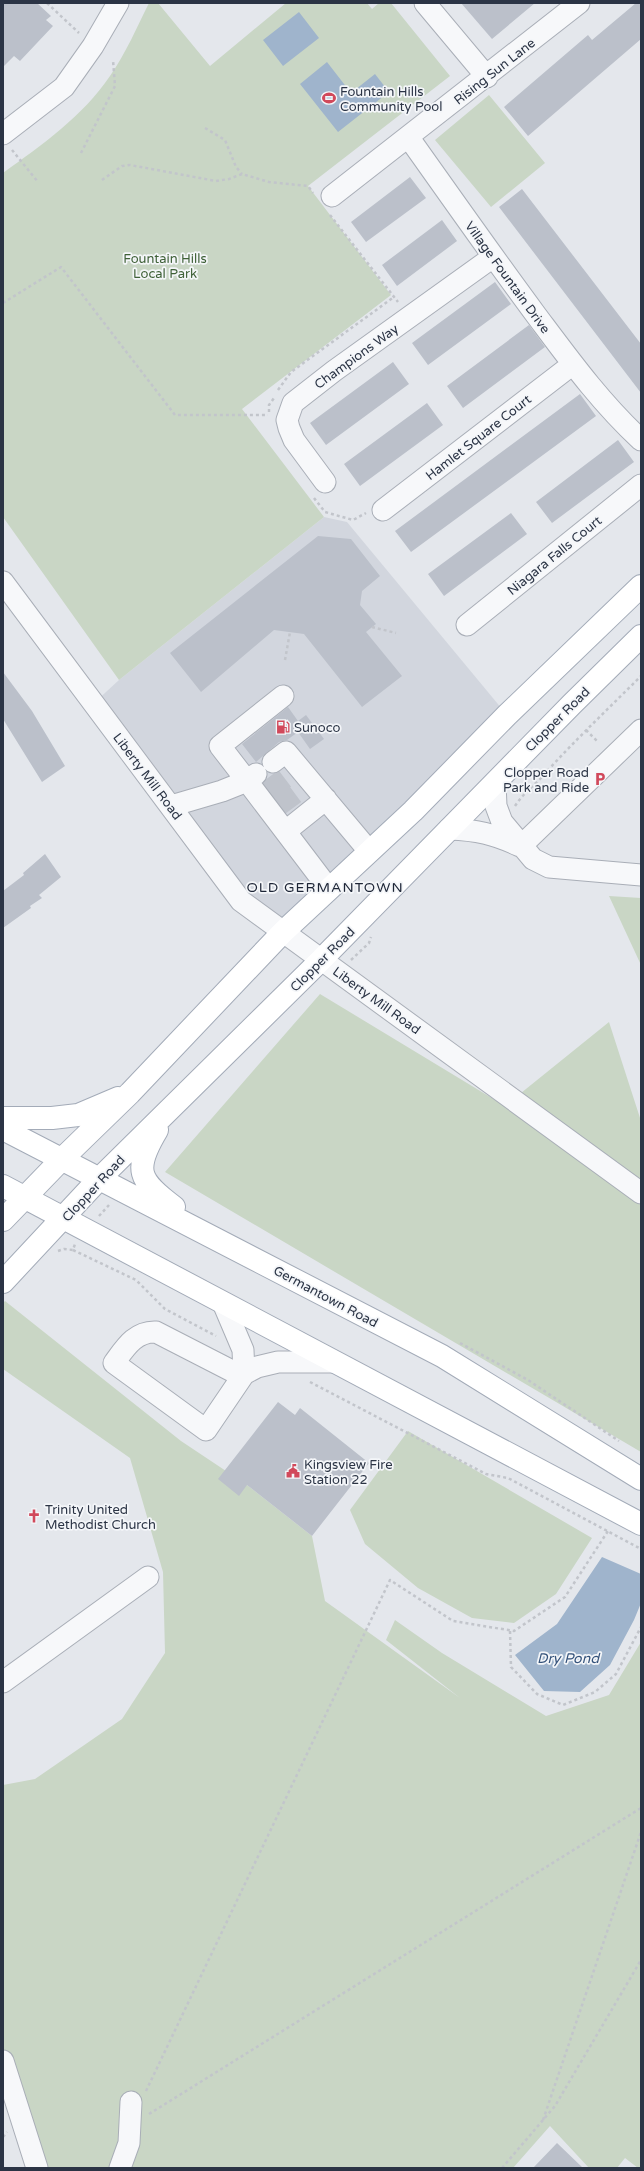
<svg xmlns="http://www.w3.org/2000/svg" width="644" height="2171" font-family="'Varela Round',sans-serif">
	<rect width="100%" height="100%" fill="#e4e7ec"/>
	<path fill="#d2d6de" d="M324 517 347 522 507 715 282 933 241 901 93 704 119 680Z"/>
	<path fill="#c9d6c5" d="M149 3H158L210 66 286 3H367L372 9 379 3H391L450 76 308 186 391 295 242 409 324 517 119 680 3 517V173C43 144 82 117 110 76 126 53 137 27 149 3Z
		M489 95 545 163 491 207 435 140Z
		M609 896 641 898V965Z
		M320 994 505 1106 609 1022 641 1121V1452L165 1172Z
		M5 1301 181 1441 247 1485 312 1536 325 1601 460 1698 386 1640 395 1620 442 1653 546 1716 609 1695 641 1642V2168H638L625 2158 617 2168H589L550 2126 513 2168H37L3 2061V1785L35 1779 122 1719 165 1653 163 1572 130 1458 3 1369V1303Z
		M408 1431 592 1538 556 1594 514 1623 472 1618 418 1588 365 1544 350 1510Z"/>
	<path fill="#9fb4cc" d="M299 12 319 38 283 66 263 40Z
		M327 62 351 93 375 74 389 92 338 132 300 84Z
		M602 1557 641 1574V1603L634 1620 610 1665 580 1692 544 1691 515 1655 557 1624Z"/>
	<path fill="#bbc0ca" d="M3 3H37L51 16 46 20 53 26 20 61 14 56 3 67Z
		M461 3H535L492 39Z
		M636 3H641V39L528 136 504 107 588 35 592 40Z
		M410 177 426 198 366 242 351 222Z
		M522 189 641 344V393L499 207Z
		M442 220 457 241 397 286 382 265Z
		M495 282 511 304 428 365 412 343Z
		M529 325 545 347 463 408 447 386Z
		M393 362 409 384 326 445 310 423Z
		M580 394 596 416 411 552 395 531Z
		M427 403 443 425 360 486 344 464Z
		M618 440 634 462 552 523 536 502Z
		M511 513 527 534 444 596 428 574Z
		M318 536 351 539 380 576 362 591 360 605 376 624 366 632 402 676 362 707 304 634 274 630 201 692 170 653Z
		M3 672 32 711 65 766 42 782 3 719Z
		M288 707 298 721 306 715 324 739 310 749 298 732 287 740 279 742 256 762 242 744Z
		M45 854 61 877 39 895 42 898 30 906 31 908 3 928V891L24 875 23 873Z
		M278 1402 295 1415 300 1408 369 1463 312 1536 247 1485 239 1496 218 1479Z
		M557 2143 583 2168H533Z"/>
	<g fill="none" stroke-linecap="round" stroke-linejoin="round">
		<path stroke="#bfc3cb" stroke-width="21" stroke-dasharray="21 10" stroke-linecap="butt" d="M268 791 293 772
			M278 806 304 787"/>
		<g stroke="#a9aeb7" stroke-width="23">
			<path id="minor" d="M425 3 487 77
				M3 134 64 87 93 46 118 3
				M409 138C451 197 493 257 536 315 569 359 600 402 641 440
				M332 196 579 3
				M325 482 294 440 289 428 287 420 293 403 334 371 493 257
				M383 510 573 364
				M3 582 241 901 641 1193
				M467 625 641 485
				M273 762 286 752 369 851
				M256 774 247 781 220 746 283 696
				M495 783 496 806 502 822 533 859 549 867 641 875
				M171 806 222 791 247 781 329 889
				M449 829C477 830 494 834 520 846
				M286 831 326 799
				M521 846 641 730
				M223 1303 243 1350 244 1374
				M244 1374 232 1371 156 1332C135 1331 125 1348 114 1363L206 1430 244 1374 257 1367 278 1362H333
				M3 1682 148 1577
				M3 2061 37 2168
				M120 2168 129 2143 131 2102"/>
		</g>
		<g stroke="#a3abb8" stroke-width="24">
			<path id="major" d="M3 1118H52L78 1115 118 1098
				M3 1129 442 1356 641 1479
				M157 1130C133 1170 138 1180 174 1207
				M3 1186 641 1524
				M3 1220 61 1160 130 1093 282 933 413 811 507 715 641 586
				M3 1282 99 1179 321 960 572 704 641 636"/>
		</g>
		<path stroke="#c2c5cb" stroke-width="2.5" stroke-dasharray="3 3" stroke-linecap="butt" d="M47 3 79 33
			M205 128 225 140 236 167 242 174
			M12 150 38 182
			M81 153 115 86 113 60
			M102 180 122 166 130 165 216 181 229 179 242 174 269 182 308 186 313 193
			M330 215 398 302
			M3 303 61 267 175 415H268
			M278 390 291 372 394 297
			M269 412V405L274 398
			M314 498 325 512 353 520 366 513
			M372 627 396 633
			M285 660 290 632
			M586 730 598 742
			M515 806C522 795 531 788 540 779 572 743 607 710 641 676
			M351 960 369 943 371 937
			M99 1216 109 1205
			M73 1250 136 1280 165 1309 216 1336
			M58 1251 64 1249 73 1250 75 1244
			M460 1343 528 1380 619 1441
			M310 1382 486 1474 508 1478 641 1549
			M510 1631 511 1667 537 1694 563 1705 595 1692 616 1674 641 1627
			M146 2091 390 1580 453 1621 514 1631 565 1597 608 1531
			M149 2114 641 1808
			M543 2120 641 1832
			M3 2137 7 2132
			M502 2168 555 2106 641 1960"/>
		<use href="#minor" stroke="#f7f8fa" stroke-width="21"/>
		<use href="#major" stroke="#fff" stroke-width="22"/>
	</g>
	<defs>
		<g id="stadium-bare" transform="scale(1.08)"><path d="M0-5a6.5 5 0 1 0 0 10a6.5 5 0 1 0 0-10ZM-3.5-1.8h7v3.6h-7Z" fill="#d1495b" stroke="#f4f6f9" stroke-width="2.5" paint-order="stroke"/></g>
		<g id="fuel-bare" transform="scale(1.08)"><path d="M-5.5-6h7V0h2V4h1.3V-2.5L3-4.5l.8-.8L6-3V5H2.5V1h-1V6h-7ZM-4.2-4.7v3.2H.2V-4.7Z" fill="#d1495b" stroke="#f4f6f9" stroke-width="2.5" paint-order="stroke"/></g>
		<g id="parking-bare" transform="scale(1.08)"><path d="M-3.5-5.5H1a3.5 3.5 0 0 1 0 7H-1V5.5H-3.5ZM-1-3.4V-.6H.8a1.4 1.4 0 0 0 0-2.8Z" fill="#d1495b" stroke="#f4f6f9" stroke-width="2.5" paint-order="stroke"/></g>
		<g id="civic-bare" transform="scale(1.08)"><path d="M-.6-6.5H3V-4.5H.6V-3L4-1V1h2V6H-6V1h2V-1L-.6-3ZM-1.2 2.5V6h2.4V2.5Z" fill="#d1495b" stroke="#f4f6f9" stroke-width="2.5" paint-order="stroke"/></g>
		<g id="church-bare" transform="scale(1.08)"><path d="M-1.2-6h2.4v3.5h3.3v2.4h-3.3V6h-2.4V-.1h-3.3v-2.4h3.3Z" fill="#d1495b" stroke="#f4f6f9" stroke-width="2.5" paint-order="stroke"/></g>
	</defs>
	<g fill-rule="evenodd">
		<use href="#stadium-bare" x="329" y="98"/>
		<use href="#fuel-bare" x="283" y="727"/>
		<use href="#parking-bare" x="600" y="779"/>
		<use href="#civic-bare" x="293" y="1471"/>
		<use href="#church-bare" x="34" y="1516"/>
	</g>
	<g text-anchor="middle" stroke-width="3.5" stroke-linejoin="round" paint-order="stroke">
		<g font-size="13" fill="#2b3445" stroke="#f4f6f9">
			<text transform="translate(494 71) rotate(-38)" y="5">Rising Sun Lane</text>
			<text transform="translate(508 277) rotate(54)" y="5">Village Fountain Drive</text>
			<text transform="translate(356 356) rotate(-36)" y="5">Champions Way</text>
			<text transform="translate(478 437) rotate(-38)" y="5">Hamlet Square Court</text>
			<text transform="translate(554 555) rotate(-39)" y="5">Niagara Falls Court</text>
			<text transform="translate(557 719) rotate(-45)" y="5">Clopper Road</text>
			<text transform="translate(148 776) rotate(53)" y="5">Liberty Mill Road</text>
			<text transform="translate(322 959) rotate(-45)" y="5">Clopper Road</text>
			<text transform="translate(377 1000) rotate(36)" y="5">Liberty Mill Road</text>
			<text transform="translate(93 1188) rotate(-47)" y="5">Clopper Road</text>
			<text transform="translate(326 1296) rotate(28)" y="5">Germantown Road</text>
		</g>
		<g font-size="13" fill="#2b3445" stroke="#f4f6f9" text-anchor="start">
			<text x="340" y="96">Fountain Hills<tspan x="340" dy="15">Community Pool</tspan></text>
			<text x="294" y="732">Sunoco</text>
			<text x="589" y="777" text-anchor="end">Clopper Road<tspan x="589" dy="15">Park and Ride</tspan></text>
			<text x="304" y="1469">Kingsview Fire<tspan x="304" dy="15">Station 22</tspan></text>
			<text x="45" y="1514">Trinity United<tspan x="45" dy="15">Methodist Church</tspan></text>
		</g>
		<g font-size="13" fill="#3f6138" stroke="#f4f6f9">
			<text x="165" y="263">Fountain Hills<tspan x="165" dy="15">Local Park</tspan></text>
		</g>
		<g font-size="14" letter-spacing="1" fill="#1d2536" stroke="#f4f6f9">
			<text x="325" y="892">OLD GERMANTOWN</text>
		</g>
		<g font-size="14" font-style="italic" fill="#34527a" stroke="#f4f6f9">
			<text x="568" y="1663">Dry Pond</text>
		</g>
	</g>
	<rect width="644" height="2171" fill="none" stroke="#2b3445" stroke-width="8"/>
</svg>
